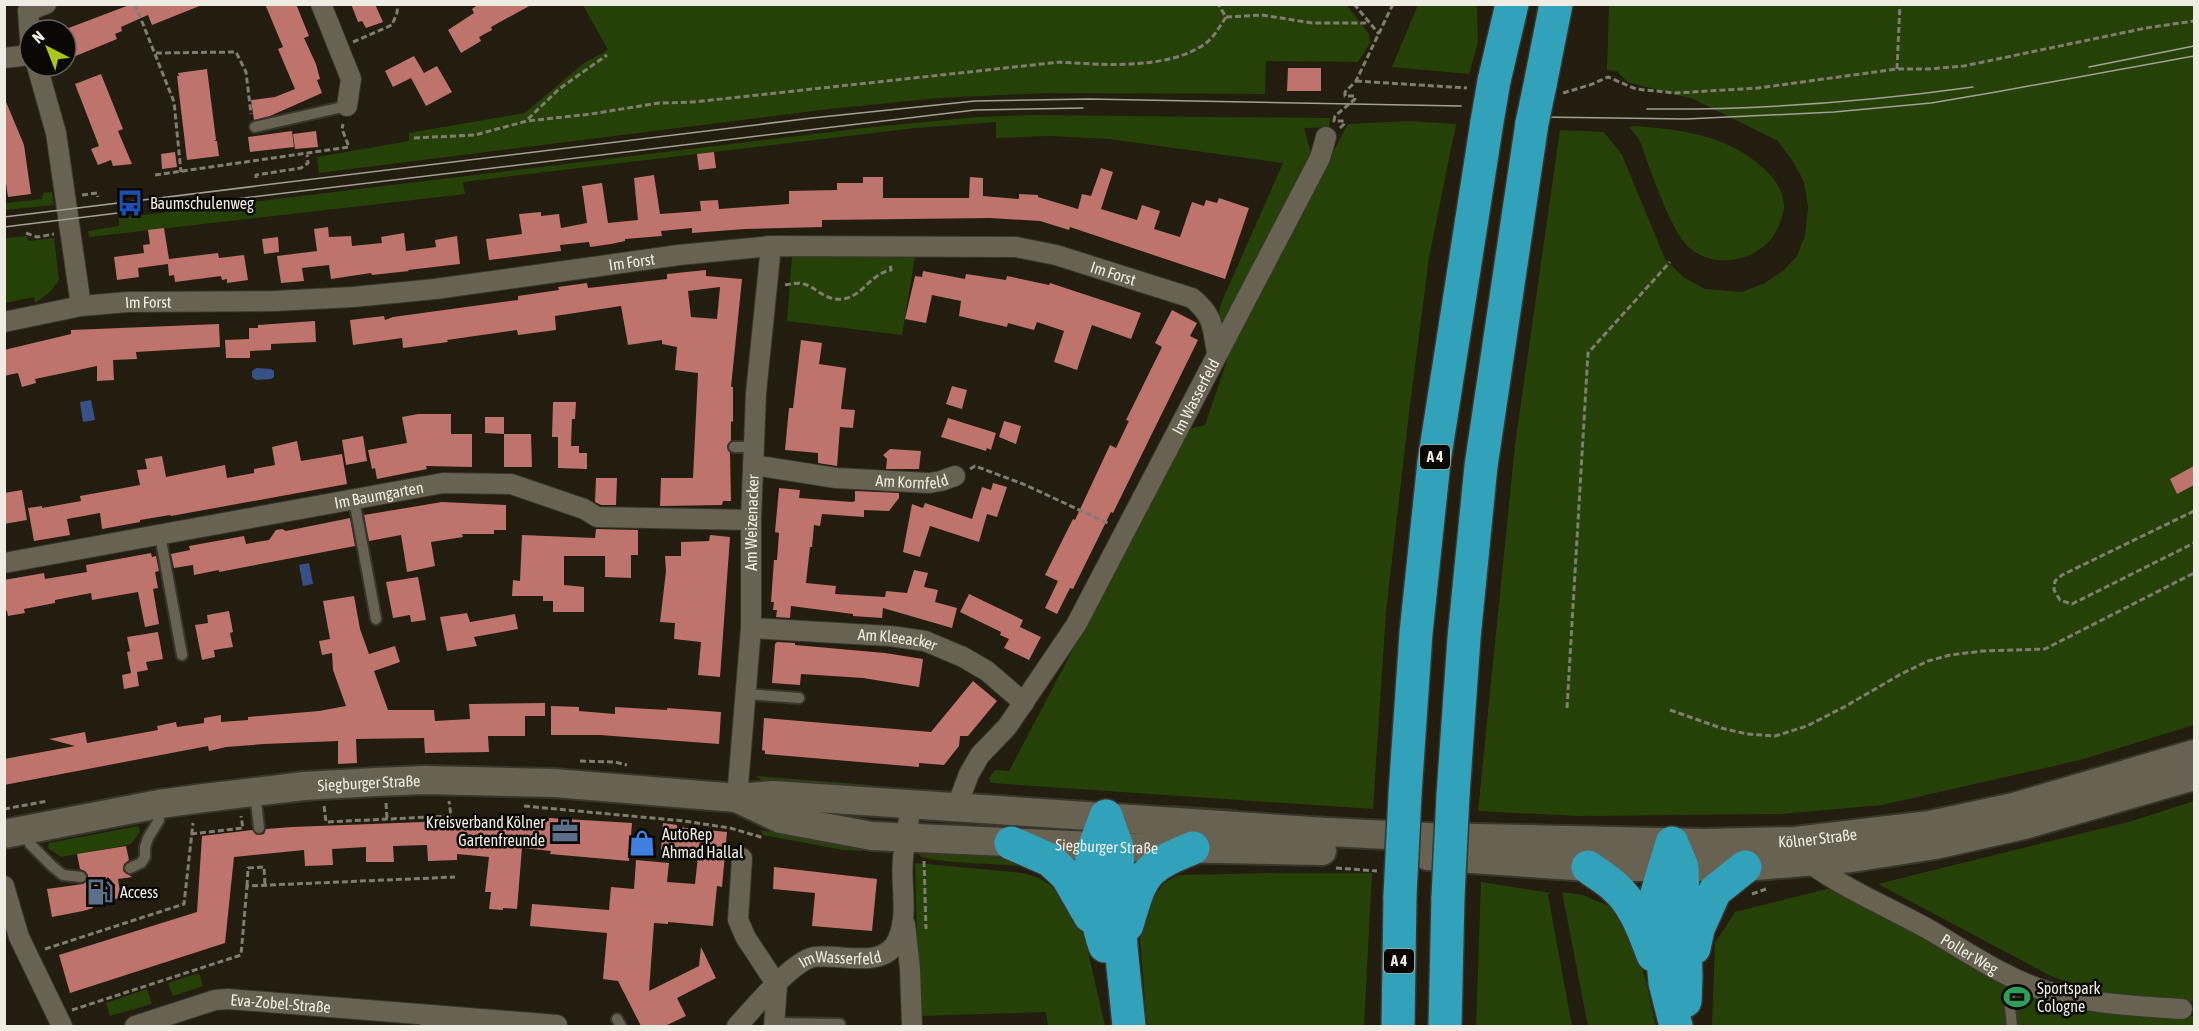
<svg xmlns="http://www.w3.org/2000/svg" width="2199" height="1031" font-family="'Asap Condensed',sans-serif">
	<rect width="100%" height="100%" fill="#221d0f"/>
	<path fill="#254108" d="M1346 4 1369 34 1370 43 1358 62 1266 61 1265 94 1047 93 938 98 829 109 319 173 317 157 409 141V133L525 113 584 63 608 50 583 5Z
		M1418 5H1477L1478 43 1469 74 1392 67Z
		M1609 5H2194V725L2080 760 1882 805 1781 814 1578 816 1478 811 1515 445 1560 130 1604 132 1622 155 1665 259 1683 277 1705 289 1742 292 1765 283 1784 270 1797 256 1805 235 1808 207 1804 182 1794 163 1778 141 1693 99 1627 82 1617 71 1607 70Z
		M1031 115 1330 118 1329 127 1304 128 1312 156 1226 323 1217 318 1222 301 1283 163 1109 139 1051 136 996 138V122L915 128 463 182 465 194 89 237 88 231 119 226V218L872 127 977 117Z
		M1410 121 1456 124 1429 258 1409 413 1386 612 1373 809 991 783 989 778 995 770 1009 771 1080 636 1185 430 1205 425 1226 364 1227 349 1348 124Z
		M1634 126C1679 129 1726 135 1761 166 1773 176 1782 188 1784 204 1785 209 1782 216 1780 222 1770 257 1720 273 1691 249 1671 234 1649 165 1639 139L1629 127Z
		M52 192 54 205 5 210V203L42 199 43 193Z
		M27 236 28 241 54 238 59 280 50 292 35 303 34 297 5 303V238Z
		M792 257H915L902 335 787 321Z
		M756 776 871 785V790L762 781Z
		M2194 801V1002L2100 994 2051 976 1878 884 2132 821Z
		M1170 805 1238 809V813L1169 809Z
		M138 826 140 832 131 844 127 845 61 857 48 848 49 843Z
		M761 830 866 847 863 851 843 850 763 835Z
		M927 852 1017 859 1025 867C1004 863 931 864 918 855Z
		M915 863 1023 873 1039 878 1056 889 1080 917 1105 1026H1048L1046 1012 919 1016Z
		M1271 873H1372L1364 1026H1147L1139 926 1148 886 1158 891 1164 883 1179 875Z
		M1481 882 1551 893 1548 895 1572 1026H1476Z
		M1831 888 1979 967 2159 1015 2194 1016V1026H1712L1715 943 1735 912Z
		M1562 892 1583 895 1611 907 1620 906 1642 966 1656 1026H1588Z
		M199 973 203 986 173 996 168 983Z
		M147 989 152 1004 110 1016 106 1003Z"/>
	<path fill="#375087" d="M256 368 271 369 274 371V377L271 379 256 380 252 377V371Z
		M91 400 95 420 83 422 80 402Z
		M309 563 313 584 303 586 299 565Z"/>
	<path fill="#be736d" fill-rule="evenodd" d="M132 4 202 5 152 25 148 15 121 27 122 31 115 34 117 39 66 60V29Z
		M265 4H296L309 36 304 38 316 64 320 79 317 80 322 93 270 116 254 120 251 100 275 97 295 89 278 49 283 47Z
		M351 4H375L383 22 366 28 362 21 358 22Z
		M479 4H533L491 27 492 30 479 37 481 41 461 53 448 30 474 13 472 9Z
		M414 56 424 73 437 66 452 92 426 106 411 78 393 87 385 71Z
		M1288 68H1321V91H1287Z
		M207 69 216 140 214 141H217L219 156 187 160 177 76H179L178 73Z
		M101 74 123 129 118 131 132 164 113 166 111 160 98 165 91 149 99 146 75 84Z
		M4 97 24 145 31 194 8 197 4 170Z
		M292 131 294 147 250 152 248 137Z
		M316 131 318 147 295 149 293 134Z
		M175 152 177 167 162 169 161 154Z
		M714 152 716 168 699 170 697 154Z
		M1101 168 1113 172 1101 209 1137 220 1142 205 1160 211 1154 229 1180 237 1192 202 1204 206 1206 200 1217 203 1219 198 1249 208 1225 279 1070 227 1069 230 1040 221 990 218 822 220V227L745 229 692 233V228L661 231 662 236 625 239V241L611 244 590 247 589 242 560 245 561 251 489 260 486 239 522 234 519 214 541 212V216L559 214 561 228 587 223 582 186 602 183 608 223 638 220 634 178 654 175 660 214 701 211 700 201 718 200 719 209 789 204V191L837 190V183H863V177H883V198H969L970 177 983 178V196L1019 199V194L1038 195V197L1078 209 1082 194 1091 196Z
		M328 227 329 237 351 236 352 246 382 243 381 237 404 233 406 251 436 247 435 240 457 236 460 264 408 270 409 271 372 275 371 273 331 279 329 265 302 268 304 281 281 283 277 256 317 251 314 229Z
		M164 228 169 259 218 253 219 258 244 255 248 280 227 283V279L222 280 221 276 175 282 174 275 169 276 168 264 138 268 139 277 117 280 114 257 144 253 143 245 150 244 148 230Z
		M278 237 279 252 264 254 262 239Z
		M706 270V276L742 279 731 387H733V422L731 421V440L727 446 730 453 731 501H723L722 505 660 506 661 478H693L698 373 675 370 677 347 662 344V340L628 345 621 306 555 316 556 330 518 335 517 330 447 340 448 342 403 348 402 338 353 345 350 320 384 316 385 320 393 317 518 300V296L559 290 558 287 587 283 588 288 667 279V274ZM720 287 717 319 691 317 688 291Z
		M923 271 965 279 966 274 1006 280 1007 276 1049 285 1050 283 1141 313 1131 339 1092 325 1077 370 1054 362 1064 331 1037 322 1034 330 1008 323 1007 327 959 316 961 301 932 295 926 323 905 319 915 276 922 277Z
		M1172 310 1197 323 1190 336 1198 340 1113 513 1111 512 1073 589 1070 588 1057 614 1045 608 1058 581 1045 575 1073 519 1075 520 1110 445 1116 448 1129 421 1126 420 1162 347 1155 343Z
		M315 321 316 342 271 344V350L250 351V358H226L225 340 249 339V328H258V325Z
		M219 324 220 347 136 352 137 359 113 360 114 380 97 381V366L35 379 36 383 22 387 18 373 4 376V350L71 334V330Z
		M801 340 822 343 819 364 846 368 841 409 855 410 853 428 840 427 837 466 818 463V453L785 450 789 408H793Z
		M952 386 967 390 962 409 946 404Z
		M553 402H576L575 419H572L571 446H579V453H587V469L558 468V437H552Z
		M418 414H451V434H472V467L426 466 427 469 377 479 375 468 372 469 368 450 407 443 402 417Z
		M485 417H504V434L485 433Z
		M948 418 996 433 991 450 987 448 986 451 941 437Z
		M1004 421 1021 426 1016 444 999 437Z
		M504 434H531L532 467H504Z
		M363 436 367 461 346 465 342 440Z
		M297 441 301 461 342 454 347 484 171 516 170 515 140 520V522L102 529 100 513 67 519 70 535 34 541 28 508 42 506V508L81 501 80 496 140 485 137 470 147 469 145 459 162 456 166 477 225 465 227 478 254 473V469L275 465 272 447Z
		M890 449 921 451 919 469H886L887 459 883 455Z
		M2194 466V485L2177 494 2170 479Z
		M596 478H617L616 505H601L595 502Z
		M993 483 1007 487 997 517 987 514 979 542 930 526 920 557 903 552 912 504 923 508 925 503 972 519 982 487 991 490Z
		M779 488 800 490 799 498 852 502 855 501V491L899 493V498L889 511 864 510V517L822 514 820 526 814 525 812 547H810L806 583 836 586 835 594 885 597 884 603 886 591 907 593 914 570 928 573 924 587 938 590 935 602 957 608 952 628 883 608 882 618 853 616V614L791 606 790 618 776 617 777 610H773L774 602H771L774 560H777L779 533 775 532Z
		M22 490 27 520 4 524V493Z
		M442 502 506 505V530H494V534H462L463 537 431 542 435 566 407 572 401 535 369 541 364 515Z
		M350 518 355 546 219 572V570L194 575 193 565 174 568 171 554 190 550 189 546 244 536 246 544 269 540 276 530 282 529 286 531Z
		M596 529 638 530V555H631V578L605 577V556H564V585L584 587V612H553V601H543V596H512L513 580 520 581 522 535 595 538Z
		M710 535 730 537 720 677 698 675 701 642 674 639 675 623 660 622 666 571 665 556H681V542L709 541Z
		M151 553 152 557 156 556 159 571 155 572 158 588 153 589 159 624 145 627 138 592 92 600 91 593 55 600V603L24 609 25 613 8 616 7 611H4V580L44 573 45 579 87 572 86 565Z
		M418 577 426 620 411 622 410 615 393 618 386 582Z
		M969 594 1023 620 1020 627 1041 637 1029 660 1004 648 1009 639 1000 635 1001 632 960 612Z
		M354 596 360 629 369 654 395 646 400 662 374 671 388 710H434L435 721 470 719 469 704 545 703V716H525V736H488L489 752 425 753 424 738 356 739 357 763 338 764V741L264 744 226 747 209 751 208 746 4 785V759L75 746 49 739 85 732 87 743 158 730 157 726 176 722 177 727 204 723V718L221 715V722L248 720V717L319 711 346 706 333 670 332 653 322 655 319 641 330 639 323 601Z
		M229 611 233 632 230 633 233 647 214 650 215 657 202 660 195 625 208 623 207 615Z
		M467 613 470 622 515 614 518 629 474 637 477 646 447 651 440 617Z
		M158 632 163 659 146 662 148 670 137 672 139 686 124 689 122 675 131 673 127 652 130 651 127 637Z
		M777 642 795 643V645L885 653 923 659 919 687 863 678 801 674 800 685 772 683 775 644Z
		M973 681 997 701 968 736H960L959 746 944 765 919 763V767L765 754V751L762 750 764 718 931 732Z
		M551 706 579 707V711L615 714V707L667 710V708L721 712 719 744 600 735H551Z
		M527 818V821H549V818L632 823 629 861 550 854 551 851 522 848 517 909 503 908V910L489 909 491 892H485L489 857 457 854V860L428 861 427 845 393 846 394 862H366V847L332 849 333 865 305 866 304 850 234 857 225 943 70 993 59 955 197 912 202 836 252 830 259 835 264 834 266 829 292 827Z
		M663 823 677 825V827L727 832 722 887 717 886 713 926 668 922V924L654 923 649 991 699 966 701 947 716 978 677 998 686 1016 665 1026H641L618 981 603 979 607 933 530 926 532 904 609 910 611 887 634 889 636 860 669 863 667 882 695 884 698 856 661 850Z
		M126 846 129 860 124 864 123 871 132 877 118 879 121 898 92 903 93 908 83 911 52 917 47 889 83 884 87 881 88 875 85 871 80 869 77 854Z
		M774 867 877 879 872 931 812 926 815 893 773 889Z"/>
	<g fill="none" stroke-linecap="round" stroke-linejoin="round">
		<g stroke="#39352d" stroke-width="14">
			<path id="service" d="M255 127 347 106
				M734 447H754
				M354 500 376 619
				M160 535 182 655
				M746 694 799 698
				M255 793 259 828
				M24 830 30 844 52 866 63 875 81 877
				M130 868 141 863 145 857V847L148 838 159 820V805
				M617 1019 621 1026
				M774 1023 840 1024
				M2012 1026 2009 998 2017 979"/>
		</g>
		<g stroke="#39352d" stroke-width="22">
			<g id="minor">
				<path d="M321 4 351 79 347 106"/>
				<path d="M28 11 30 39"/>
				<path d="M28 11 46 4"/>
				<path d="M4 58 30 55"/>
				<path d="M37 66 56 133 81 306"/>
				<path id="s1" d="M4 322 81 306 128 302 275 301 353 297 435 289 679 255 771 246 1016 247 1056 255 1192 298C1214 316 1212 326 1217 353"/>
				<path id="s2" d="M753 465 836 478 929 483 941 481 955 476"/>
				<path id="s3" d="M4 563 443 483 511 484 584 509 597 517 751 520"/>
				<path id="s4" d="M751 628 890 636 925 641 963 657 987 671 1024 703"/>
				<path id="s5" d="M737 798 751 628V520L756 393 771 246"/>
				<path id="s6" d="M957 806 969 774 980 755 1007 727 1076 625 1320 158 1326 137"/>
				<path d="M742 858 738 920 746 938 777 985 774 1026"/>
				<path id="s7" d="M1808 862C1845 889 1888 907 1928 929 1966 951 2004 978 2046 991 2090 1004 2136 1006 2182 1009"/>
				<path d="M4 886 19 937 62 1026"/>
				<path d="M905 924 910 969 912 1026"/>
				<path id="s8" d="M135 1026 215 1000 228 999 431 1015"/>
				<path d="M430 1026 431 1015 557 1025"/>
				<path id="s9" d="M737 1026C753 1009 792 961 814 957 839 953 885 971 898 939 909 912 900 886 903 858 905 840 909 822 911 804"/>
			</g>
		</g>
		<g stroke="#39352d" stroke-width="32">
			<g id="secondary">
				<path id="s10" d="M739 799 781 819 872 836 1117 847 1322 851"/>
				<path id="s11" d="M4 834 159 804 204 798 304 786 376 782 425 780 554 783 737 798 773 795 1327 832 1429 837 1704 843 1795 841 1930 825 2014 807 2194 754"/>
				<path d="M1428 856 1588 867H1745L1852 858 1935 845 2024 825 2194 776"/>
			</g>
		</g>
		<g stroke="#39352d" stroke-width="36">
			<path id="motorway" d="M1494 81 1512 4
				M1540 85 1556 4
				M1405 794 1416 633 1434 462 1487 122
				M1453 795 1464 638 1481 466 1532 123
				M1106 816 1117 847 1121 947 1129 1026
				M1011 843 1050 860 1067 876 1090 916
				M1672 843 1657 893 1665 983 1676 1026
				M1672 843 1682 867 1686 976 1685 1001
				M1588 867C1597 874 1608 880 1616 888 1635 905 1644 932 1653 955
				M1127 925C1142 874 1143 868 1193 848
				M1105 946C1099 931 1089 881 1091 867 1092 849 1100 833 1106 816
				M1694 948 1698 929 1715 891 1745 867
				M1398 1026 1400 896
				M1445 1026 1448 897"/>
		</g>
		<path stroke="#807c70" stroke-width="3" stroke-dasharray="6 3" stroke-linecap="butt" d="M135 4 174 102 181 172
			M1354 4 1379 34
			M1226 17 1262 15 1312 23H1369
			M353 42 392 25 397 13 398 4
			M156 53 236 52 246 72 251 114
			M1897 69 1900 4
			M1356 81 1467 88
			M1563 93 1590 85 1608 77 1636 89 1675 93 1758 88 1897 69H1927L1964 66 2146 28 2194 21
			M528 119 559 89 607 55
			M1340 128 1344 124V121H1334L1335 116 1355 99V96H1345V92L1356 81 1393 4
			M414 138 475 135 527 121 591 114 659 103 694 102 1060 62C1102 65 1170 70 1206 43 1214 37 1220 26 1226 17L1218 4
			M155 175 349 147 342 129 343 124
			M256 178V175L301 168 308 163 307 155
			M82 195 97 193 98 197
			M26 233 37 237 54 234
			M785 285C790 284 799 282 804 284 818 288 824 301 843 299 863 296 870 274 891 270L890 264
			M970 469 975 466 1023 484 1110 524
			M2194 511 2062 575 2055 581 2054 590 2060 600 2072 604 2194 543
			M1567 708 1588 353 1670 262
			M1670 710 1721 728 1747 734 1775 736 1807 726 1846 706 1901 674 1928 661 1950 655 1983 651 2045 649 2194 573
			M580 761 615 762 627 765
			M386 803 387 819
			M324 806 326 822 451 816 449 801
			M524 806 684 821 730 828 764 838
			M4 809 48 801
			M191 834 243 828 241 816
			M924 861 926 929
			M1336 868 1377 871
			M247 886 248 868 264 867 265 885
			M1752 894 1766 889
			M45 949 184 904 193 823
			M72 1010 241 955 247 886 455 877"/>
		<use href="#service" stroke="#686252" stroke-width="10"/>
		<use href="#minor" stroke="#686252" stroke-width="20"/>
		<use href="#secondary" stroke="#686252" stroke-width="28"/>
		<use href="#motorway" stroke="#32a2bb" stroke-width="33"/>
		<path stroke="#a4a095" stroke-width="1.5" d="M2089 67 2194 46
			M1647 109C1756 110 1865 102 1973 87
			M1539 117 1686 119 1834 112 1931 103 1996 92 2194 56
			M168 207 975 110 1083 108
			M4 217 812 118 975 101 1089 99 1461 106
			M4 227 118 213"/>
		<g stroke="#39352d" stroke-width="36" stroke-linecap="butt">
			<path id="motorway-bridge" d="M1487 122 1494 81
				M1532 123 1540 85
				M1400 896 1405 794
				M1448 897 1453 795"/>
		</g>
		<use href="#motorway-bridge" stroke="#32a2bb" stroke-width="33"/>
	</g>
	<defs>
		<g id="bus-bare" transform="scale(2.07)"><path d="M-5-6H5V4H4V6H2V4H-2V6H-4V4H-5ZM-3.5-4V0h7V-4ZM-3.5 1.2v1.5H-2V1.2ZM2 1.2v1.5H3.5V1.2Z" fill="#1a4fb4" stroke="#0a0804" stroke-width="2.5" paint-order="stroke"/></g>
		<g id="office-bare" transform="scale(2.07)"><path d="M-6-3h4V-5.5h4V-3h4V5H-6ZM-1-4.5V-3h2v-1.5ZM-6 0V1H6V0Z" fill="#5c6f8a" stroke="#0a0804" stroke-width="2.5" paint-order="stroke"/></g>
		<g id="shop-bare" transform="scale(2.07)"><path d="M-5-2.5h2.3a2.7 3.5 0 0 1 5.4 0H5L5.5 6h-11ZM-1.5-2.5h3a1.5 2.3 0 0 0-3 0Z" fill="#3f7fe0" stroke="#0a0804" stroke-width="2.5" paint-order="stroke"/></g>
		<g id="fuel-bare" transform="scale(2.07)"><path d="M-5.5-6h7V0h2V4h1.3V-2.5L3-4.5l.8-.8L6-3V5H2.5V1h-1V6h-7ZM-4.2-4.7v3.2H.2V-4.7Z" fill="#5c6f8a" stroke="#0a0804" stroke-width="2.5" paint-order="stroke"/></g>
		<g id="stadium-bare" transform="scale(2.07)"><path d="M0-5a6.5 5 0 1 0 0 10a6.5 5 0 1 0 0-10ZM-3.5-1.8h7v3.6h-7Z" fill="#2e9e5b" stroke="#0a0804" stroke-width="2.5" paint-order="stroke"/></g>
	</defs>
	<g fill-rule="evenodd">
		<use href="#bus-bare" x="130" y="203"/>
		<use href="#office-bare" x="565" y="831"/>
		<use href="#shop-bare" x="642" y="843"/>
		<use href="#fuel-bare" x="100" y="892"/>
		<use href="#stadium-bare" x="2017" y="997"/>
	</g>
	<g text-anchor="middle" stroke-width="5" stroke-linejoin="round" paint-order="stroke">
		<g fill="#0a0804" stroke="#aaa8a0" stroke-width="1.5">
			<rect x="1420" y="445" width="30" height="24" rx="4.5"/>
			<rect x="1384" y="949" width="30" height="24" rx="4.5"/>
		</g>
		<g font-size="15" font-weight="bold" fill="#efece3">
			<text x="1435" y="462">A 4</text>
			<text x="1399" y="966">A 4</text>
		</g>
		<g font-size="16" fill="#efece3" stroke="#0a0804" text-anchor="start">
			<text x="150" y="209">Baumschulenweg</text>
			<text x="545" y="828" text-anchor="end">Kreisverband Kölner<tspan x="545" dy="18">Gartenfreunde</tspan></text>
			<text x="662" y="840">AutoRep<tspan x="662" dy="18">Ahmad Hallal</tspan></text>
			<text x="120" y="898">Access</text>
			<text x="2037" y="994">Sportspark<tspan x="2037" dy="18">Cologne</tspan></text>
		</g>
		<g font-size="16" fill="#efece3" stroke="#0a0804">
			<text dy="6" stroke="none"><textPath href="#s1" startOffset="632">Im Forst</textPath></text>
			<text dy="6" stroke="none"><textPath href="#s1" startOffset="1118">Im Forst</textPath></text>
			<text dy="6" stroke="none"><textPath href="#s1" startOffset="146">Im Forst</textPath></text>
			<text dy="6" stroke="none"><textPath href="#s6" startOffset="476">Im Wasserfeld</textPath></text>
			<text dy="6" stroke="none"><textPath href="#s2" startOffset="160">Am Kornfeld</textPath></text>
			<text dy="6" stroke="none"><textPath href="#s3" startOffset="381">Im Baumgarten</textPath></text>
			<text dy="6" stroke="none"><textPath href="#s5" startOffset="276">Am Weizenacker</textPath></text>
			<text dy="6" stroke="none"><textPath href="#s4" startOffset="147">Am Kleeacker</textPath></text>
			<text dy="6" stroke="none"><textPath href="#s11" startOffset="369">Siegburger Straße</textPath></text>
			<text dy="6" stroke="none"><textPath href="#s11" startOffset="1820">Kölner Straße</textPath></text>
			<text dy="6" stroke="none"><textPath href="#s10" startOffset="374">Siegburger Straße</textPath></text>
			<text dy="6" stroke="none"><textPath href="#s7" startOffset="186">Poller Weg</textPath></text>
			<text dy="6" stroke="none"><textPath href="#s9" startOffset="130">Im Wasserfeld</textPath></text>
			<text dy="6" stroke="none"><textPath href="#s8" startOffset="150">Eva-Zobel-Straße</textPath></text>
		</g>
	</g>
	<rect width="2199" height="1031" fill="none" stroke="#efece3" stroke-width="12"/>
	<g transform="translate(48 48) rotate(318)"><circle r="28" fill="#0a0804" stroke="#66635d" stroke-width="1.5"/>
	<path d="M0-4.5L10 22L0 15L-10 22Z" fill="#a9c71b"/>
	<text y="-9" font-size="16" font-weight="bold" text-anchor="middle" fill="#efece3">N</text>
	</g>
</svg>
